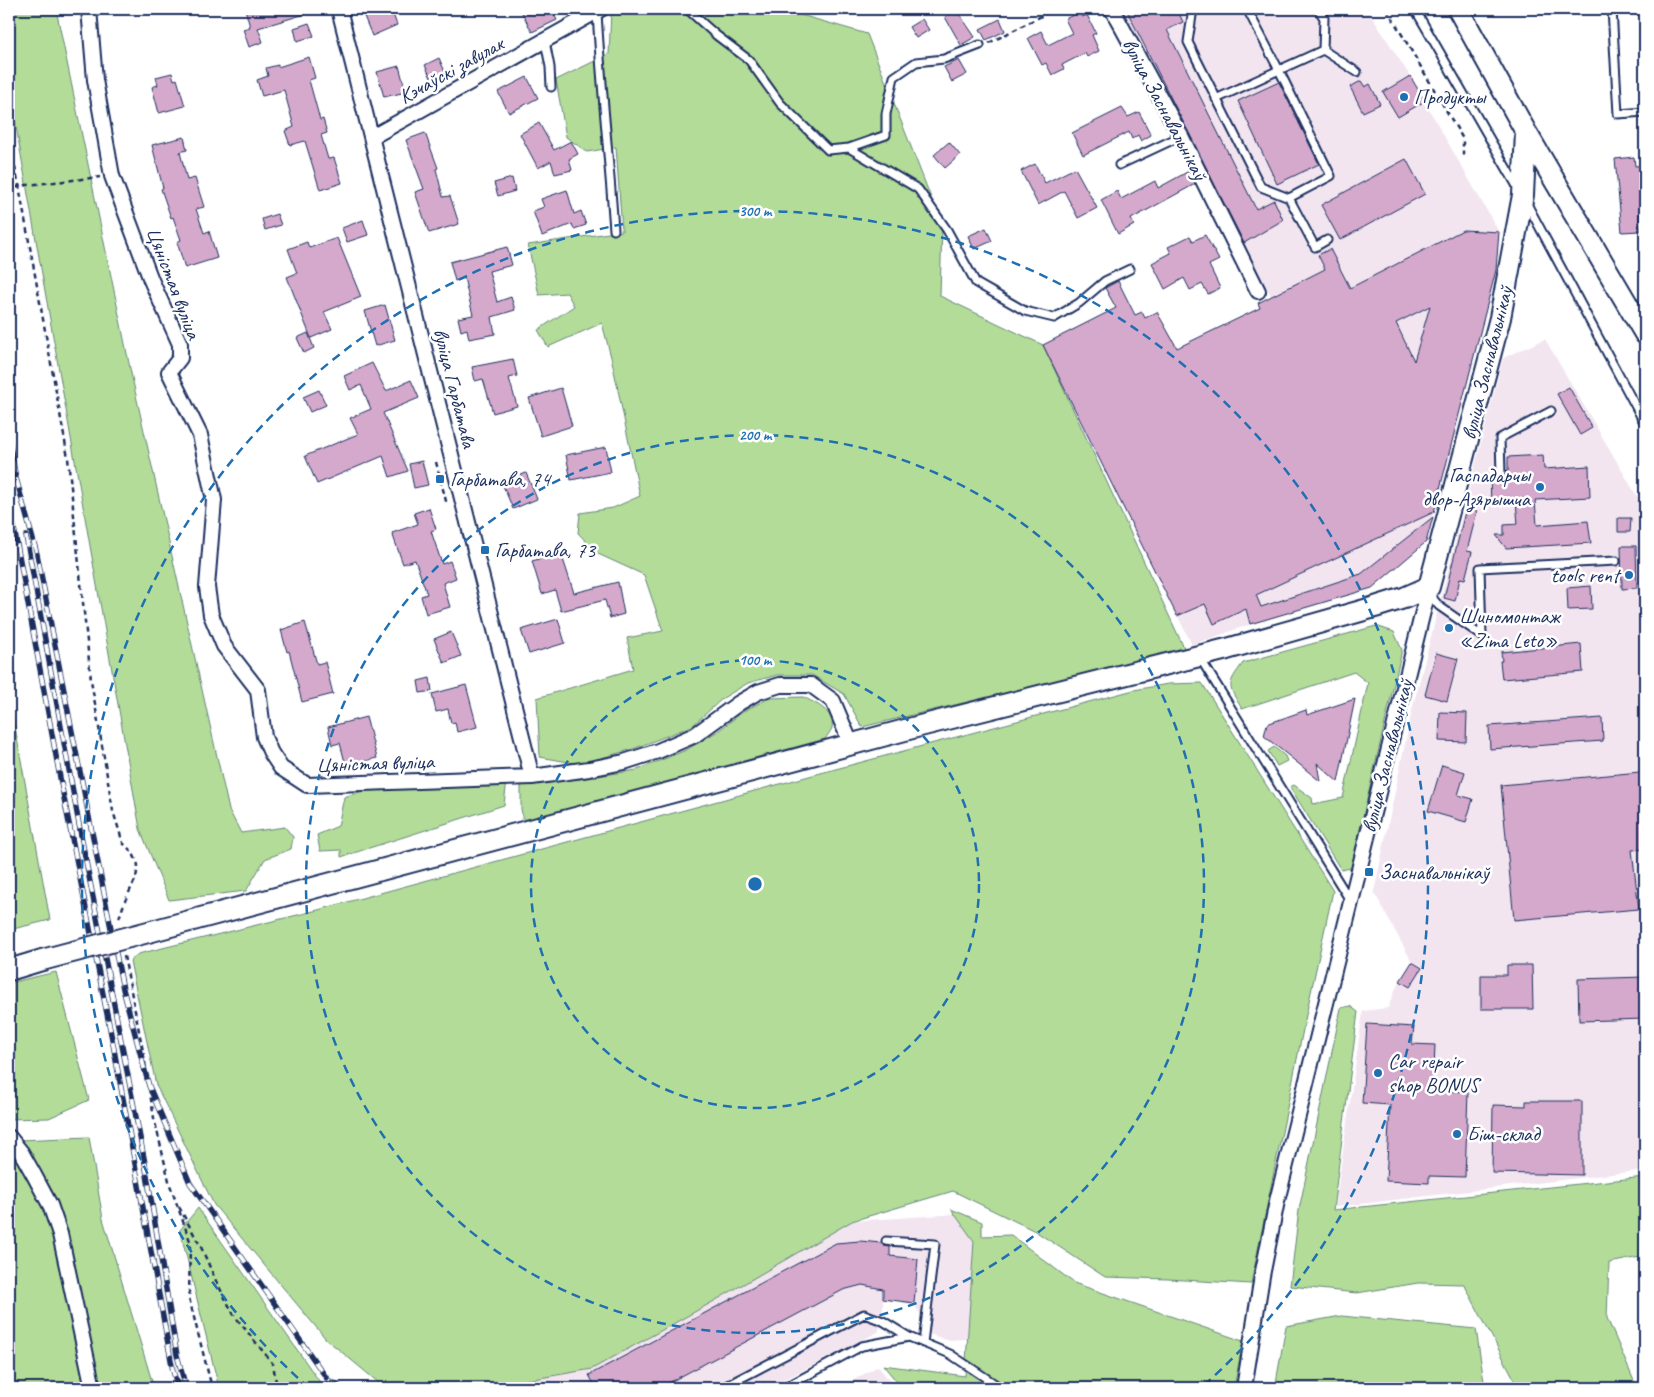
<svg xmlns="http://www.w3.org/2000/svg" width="1654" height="1397" font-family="Caveat,sans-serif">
	<rect width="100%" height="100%" fill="#fff"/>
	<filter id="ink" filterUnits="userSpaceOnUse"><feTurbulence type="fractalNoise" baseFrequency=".02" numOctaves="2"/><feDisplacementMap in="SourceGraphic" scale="10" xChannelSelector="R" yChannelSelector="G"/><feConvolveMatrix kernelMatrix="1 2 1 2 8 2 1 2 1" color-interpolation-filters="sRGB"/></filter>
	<g filter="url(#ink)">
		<path fill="#f2e5f0" d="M1121 9H1367L1410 76 1499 232 1496 272 1426 542 1372 588 1251 624 1192 645 1043 345 1098 317 1103 328 1142 312 1145 318 1157 312 1178 348 1259 308 1258 303 1271 296 1242 244 1137 44Z
			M1545 339 1645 510V1170L1335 1207 1363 1011 1388 1008 1395 990 1412 962 1374 892 1412 710 1503 358Z
			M958 1214 974 1241 968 1339 946 1340 930 1334 914 1303 883 1299V1321L878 1332 768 1388H481L592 1369 716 1300 852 1221Z
			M878 1366 895 1388H840Z"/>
		<path fill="#b3dc98" stroke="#67867b" d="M9 9H56L131 373 229 810 241 833 285 827 293 837 291 849 265 859 246 891 169 900 140 829 9 87Z
			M614 9H780L867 34 942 226 940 296 1043 345 1185 650 862 727 844 694 812 675H777L748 683 723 698 692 726 633 749 580 764 540 757 537 698 633 669 627 638 663 631 644 575 598 554 578 533 580 513 613 508 640 496 612 361 602 323 548 347 538 330 574 306 567 293 539 295 528 245 622 231 616 147 587 152 566 137 556 80 609 54 611 11Z
			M1376 626 1394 632 1402 650 1351 868 1341 870 1290 787 1294 785 1312 798 1313 804 1343 798 1368 683 1354 672 1242 709C1228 685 1226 686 1243 663Z
			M1202 683 1333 891 1306 1015 1251 1284 1168 1279 1105 1277 1035 1231 953 1191 852 1221 716 1300 592 1369 481 1388H385L326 1339 214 1205 156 1085 130 961 138 954 318 910 813 775 1134 690 1168 684Z
			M9 694 50 920 9 930Z
			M803 697C815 703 835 711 832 728 831 731 827 736 825 739L524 823 521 809V784L579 779 637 770 686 750 718 731 744 711 769 698Z
			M1274 747 1285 756 1287 761 1277 766 1268 751Z
			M500 780 506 788 504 805 341 857V850L320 851 317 835 338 826 344 797 375 787Z
			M56 972 89 1100 49 1118 9 1119V983Z
			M1350 1006 1358 1012 1333 1210 1645 1177V1256L1609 1263 1607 1318 1637 1388H1519L1464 1284 1418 1283 1357 1293 1290 1286 1299 1210 1341 1008Z
			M89 1137 103 1219 154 1388H9V1142L19 1140Z
			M198 1208 319 1381 323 1388H219L180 1230Z
			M951 1209 982 1222V1236L1011 1235 1074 1283 1243 1341 1234 1388H902L883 1365 965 1376 974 1241Z
			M1341 1316 1476 1329 1485 1388H1275L1286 1326Z"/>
		<path fill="#d5a9cc" stroke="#1b2f5e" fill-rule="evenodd" d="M245 9H312V12L258 28 263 42 249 47 243 29 250 27Z
			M361 9H391L397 25 372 36Z
			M520 9H551L557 20 532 32Z
			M956 9 975 37 961 45 945 17Z
			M1126 9H1177L1183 22 1167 30 1256 209 1274 200 1283 220 1244 243Z
			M1079 12 1082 17 1087 15 1096 33 1092 35 1099 51 1087 57 1085 53 1062 65 1064 69 1052 75 1046 63 1042 65 1028 38 1041 31 1048 45 1072 33 1065 19Z
			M922 19 929 30 916 38 909 27Z
			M1000 19 1005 31 986 40 980 29Z
			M309 23 314 36 297 41 294 28Z
			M309 57 315 78 309 80 320 120 323 119 327 133 321 135 328 159 334 158 342 183 320 190 305 141 290 145 285 131 294 127 284 90 262 96 257 80 268 76 266 68 278 65V67Z
			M439 58 446 74 432 80 425 65Z
			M959 60 967 74 952 82 944 67Z
			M399 66 406 92 384 97 377 72Z
			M172 73 174 80 177 79 185 106 159 113 152 87 158 85 156 77Z
			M1410 76 1425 101 1398 117 1383 92Z
			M527 77 538 98 509 113 498 92Z
			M1361 81 1365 87 1370 84 1380 104 1363 112 1350 87Z
			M1279 82 1319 164 1277 184 1238 101Z
			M1122 108 1128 117 1139 112 1151 135 1141 141 1138 135 1132 139 1129 132 1083 155 1072 133Z
			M539 123 554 150 571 141 578 154 569 159 572 170 555 174 551 161 538 168 520 134Z
			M425 133 438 168 436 169 443 197 450 196 459 224 429 233 415 192 424 189 406 140Z
			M184 137 187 150 180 152 187 180 195 178 204 207 196 209 204 233 209 231 217 258 185 268 177 242 181 240 173 217 171 218 161 189 163 188 152 145Z
			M949 142 960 155 945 168 934 155Z
			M1634 157 1635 166 1645 165V214H1639L1640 231 1622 232 1615 159Z
			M1406 159 1425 194 1340 240 1321 205Z
			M1035 164 1045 183 1075 168 1097 208 1078 218 1064 191 1038 205 1021 171Z
			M1189 171 1195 184 1131 219 1134 225 1118 234 1101 200 1117 191 1121 199 1155 181 1158 188Z
			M512 178 515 191 498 196 494 183Z
			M567 190 574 214 581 211 586 225 574 229 572 224 542 236 533 211 544 207 541 199Z
			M277 214 281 225 265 230 262 219Z
			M363 220 368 235 347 242 342 228Z
			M986 228 992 241 974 249 968 236Z
			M1463 230 1499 232 1496 270 1434 512 1256 595 1261 607 1361 574 1433 517 1426 542 1372 588 1250 624 1246 609 1214 624 1205 604 1177 616 1043 345 1116 308 1105 288 1118 281 1135 315 1142 312 1145 318 1157 312 1177 348 1260 308 1258 303 1325 269 1318 255 1330 249 1350 288ZM1430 306 1414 361 1396 323Z
			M1205 235 1219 260 1209 265 1220 288 1208 294 1202 284 1190 290 1184 278 1165 289 1152 263 1171 253 1168 247 1190 236 1193 241Z
			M337 238 361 297 324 312 332 329 311 338 287 277 297 273 288 249 307 242 309 248Z
			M507 247 512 265 489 271 497 302 511 297 515 310 492 317 495 334 469 339 467 329 461 331 458 318 473 315 464 278 455 281 450 262Z
			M385 305 395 340 375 346 365 311Z
			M308 333 314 348 304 353 297 338Z
			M513 359 517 376 509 378 517 406 493 413 483 379 475 381 472 367Z
			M372 363 386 391 411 380 419 398 383 413 408 471 390 477 383 456 317 484 305 456 358 434 350 418 371 409 361 385 350 390 344 376Z
			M1569 387 1592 428 1580 435 1557 394Z
			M561 388 572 426 541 436 529 398Z
			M319 390 326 405 310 412 303 397Z
			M606 447 611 472 571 480 566 455Z
			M1543 455 1544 469 1589 466 1590 497 1535 500 1537 525 1588 521 1591 543 1506 548 1496 535H1504V525L1518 524 1516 501 1491 503 1490 477H1496L1501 480 1505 478 1506 471H1508V457Z
			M422 461 428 485 414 488 409 464Z
			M526 473 537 499 513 509 502 483Z
			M429 508 436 529 431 531 442 564 450 561 456 578 443 583 450 607 426 614 421 596 427 594 415 560 403 564 392 533 418 524 414 513Z
			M1466 508 1477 511 1467 551 1472 552 1465 579 1460 578 1455 601 1444 598Z
			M1618 518H1631L1630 532H1618Z
			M1621 546H1636L1637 588 1622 589Z
			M561 553 574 593 618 582 624 614 610 618 605 600 561 611 555 590 542 594 532 561Z
			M1591 586 1592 609 1568 610 1567 588Z
			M558 619 565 643 529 654 521 630Z
			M305 622 317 664 325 662 333 694 302 702 289 651 287 652 281 630Z
			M451 632 461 656 444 663 434 639Z
			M1581 644 1583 672 1502 679 1500 661H1502L1501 652Z
			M1436 653 1458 659 1447 701 1425 695Z
			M430 678 432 691 420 693 418 681Z
			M466 685 477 727 457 732 455 722 451 723 448 709 436 712 432 694Z
			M1355 699 1338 782 1317 763 1320 781 1264 736 1267 724 1306 710 1307 715Z
			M1440 712 1467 713 1466 742 1439 741Z
			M366 717 377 758 346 766 340 743 332 745 328 727Z
			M1602 718 1603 741 1490 749 1489 726Z
			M1442 765 1465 772 1458 795 1473 799 1466 822 1428 811Z
			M1640 772 1641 791H1645V849L1632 850 1639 909 1514 920 1501 785Z
			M1412 962 1422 968 1410 987 1400 981Z
			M1507 965H1532L1533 1009H1481V975H1507Z
			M1645 977V1019L1579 1021 1578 979Z
			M1367 1024 1414 1027 1412 1044 1435 1045 1433 1090 1468 1092 1465 1177 1429 1176V1183L1386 1181 1390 1105 1362 1103Z
			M1526 1101H1582V1175L1492 1173 1493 1105 1526 1106Z
			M860 1241 881 1243 884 1246 890 1247V1256L918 1259 914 1303 883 1299V1289L862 1285 843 1290 659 1388H596L589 1375 836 1243Z"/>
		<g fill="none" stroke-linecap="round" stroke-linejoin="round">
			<g stroke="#1b2f5e" stroke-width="11">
				<path id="lane" d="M687 9 716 35 749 60 780 103 828 150 849 148 918 189 947 230 976 283 1025 311 1054 318 1079 303 1105 281 1130 269
					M1193 9 1188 42 1261 187 1289 198 1331 176 1279 70 1323 50
					M1318 9 1324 18 1323 50 1357 72
					M1415 9 1518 188
					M1612 9 1618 114 1645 112
					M597 12C601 85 609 157 614 230
					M545 41 550 67 551 87
					M1216 99 1279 70 1247 9
					M849 148 886 135V114L894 77 916 62 944 59 980 45
					M1119 165 1181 136
					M1289 198 1315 247 1327 240
					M1526 202 1645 424
					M1501 475 1500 438 1551 411
					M1430 591 1434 600 1439 606 1482 636
					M1482 636 1480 568 1616 561
					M1200 658 1351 902
					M886 1241 935 1244 923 1343
					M722 1388 864 1314 883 1321 909 1337
					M784 1388 862 1346 909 1337 950 1354 1001 1388"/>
			</g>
			<g stroke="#1b2f5e" stroke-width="18">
				<path id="street" d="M89 9 95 80 112 176 151 280 180 344V358L169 372 200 435 214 500 207 587 211 615 224 646 258 690 264 737 271 753 281 768 307 785 532 777 589 769 624 762 658 751 695 735 739 703 758 692 780 685H811L833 701 851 744
					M339 9 532 777
					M1112 9 1181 136 1258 291
					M372 137 601 9
					M9 1137 21 1152 34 1175 50 1205 60 1234 93 1388
					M1244 1388 1262 1276 1277 1201 1429 587"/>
			</g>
			<g stroke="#1b2f5e" stroke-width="24">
				<path id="secondary" d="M1458 9 1526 132 1645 334
					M152 931 920 726 1227 649 1375 607 1404 598 1429 587 1500 318 1523 195 1526 132
					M9 970 42 960"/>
			</g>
			<path stroke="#1b2f5e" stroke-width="2.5" stroke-dasharray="5 4" stroke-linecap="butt" d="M1387 9 1463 139V158
				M989 43 1055 9
				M9 140 19 186 68 458 91 680 113 811 123 843 133 853 138 865 136 878 125 901 118 921
				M9 193 19 186 100 177
				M436 462 447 505
				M124 956 144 1056 154 1118 170 1185 190 1241 189 1298 212 1388
				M179 1207 201 1247 216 1281 234 1315 273 1364 277 1388"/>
			<use href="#lane" stroke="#fff" stroke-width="7"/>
			<use href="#street" stroke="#fff" stroke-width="14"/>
			<use href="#secondary" stroke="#fff" stroke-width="20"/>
			<g stroke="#1b2f5e" stroke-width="5.5">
				<path id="rail" d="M9 440 17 484
					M16 478 37 554 123 989 149 1086 190 1183 328 1380 342 1388
					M9 501 61 783 113 1044 173 1371 178 1388
					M26 536 83 846 145 1163 177 1355 186 1388"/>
			</g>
			<use href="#rail" stroke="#fff" stroke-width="4" stroke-dasharray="11" stroke-linecap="butt"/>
			<g stroke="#1b2f5e" stroke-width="24" stroke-linecap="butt">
				<path id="secondary-bridge" d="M42 960 152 931"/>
			</g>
			<use href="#secondary-bridge" stroke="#fff" stroke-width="20"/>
		</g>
	</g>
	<g fill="none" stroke="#1f6fb2" stroke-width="2.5" stroke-dasharray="9 6">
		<circle cx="755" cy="884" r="224"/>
		<circle cx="755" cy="884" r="449"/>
		<path d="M309 1388A673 673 0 1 1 1201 1388"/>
	</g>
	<g fill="#1f6fb2" stroke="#fff" stroke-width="2">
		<circle cx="1404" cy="97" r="5"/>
		<rect x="435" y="474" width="10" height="10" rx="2.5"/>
		<circle cx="1540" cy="487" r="5"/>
		<rect x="480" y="545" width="10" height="10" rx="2.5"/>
		<circle cx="1629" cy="575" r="5"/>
		<circle cx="1449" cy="628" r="5"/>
		<rect x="1364" y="867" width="10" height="10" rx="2.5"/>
		<circle cx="1378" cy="1073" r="5"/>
		<circle cx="1457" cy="1134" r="5"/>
	</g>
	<g text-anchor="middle" stroke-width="5" stroke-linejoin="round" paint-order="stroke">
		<g font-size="21" fill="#1b2f5e" stroke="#fff">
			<text transform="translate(451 70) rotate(-29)" y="7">Кэчаўскі завулак</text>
			<text transform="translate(1165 109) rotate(62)" y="7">вуліца Заснавальнікаў</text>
			<text transform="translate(174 283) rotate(69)" y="7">Цяністая вуліца</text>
			<text transform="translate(1487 363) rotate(-76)" y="7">вуліца Заснавальнікаў</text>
			<text transform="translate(455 388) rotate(76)" y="7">вуліца Гарбатава</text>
			<text transform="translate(1387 756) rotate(-76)" y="7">вуліца Заснавальнікаў</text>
			<text transform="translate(375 763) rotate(-2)" y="7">Цяністая вуліца</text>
		</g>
		<g font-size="21" fill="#1b2f5e" stroke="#fff" text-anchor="start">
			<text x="1414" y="104">Продукты</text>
			<text x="1530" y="482" text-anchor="end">Гаспадарчы<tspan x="1530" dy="24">двор-Азярышча</tspan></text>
			<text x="450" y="486">Гарбатава, 74</text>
			<text x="495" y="557">Гарбатава, 73</text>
			<text x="1619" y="582" text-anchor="end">tools rent</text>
			<text x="1459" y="623">Шиномонтаж<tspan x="1459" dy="24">«Zima Leto»</tspan></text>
			<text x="1379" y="879">Заснавальнікаў</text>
			<text x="1388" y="1068">Car repair<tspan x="1388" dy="24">shop BONUS</tspan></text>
			<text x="1467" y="1141">Біш-склад</text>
		</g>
	</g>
	<circle cx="755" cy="884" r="8" fill="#1f6fb2" stroke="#fff" stroke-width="2.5"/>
	<g font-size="15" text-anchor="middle" font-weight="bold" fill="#1f6fb2" stroke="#fff" stroke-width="5" stroke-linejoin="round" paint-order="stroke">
		<text x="755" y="216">300 m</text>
		<text x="755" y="440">200 m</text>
		<text x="755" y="665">100 m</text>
	</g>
	<rect width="1654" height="1397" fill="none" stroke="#fff" stroke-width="30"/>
	<rect x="15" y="15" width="1624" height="1367" fill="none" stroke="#1b2f5e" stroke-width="2" filter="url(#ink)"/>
</svg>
